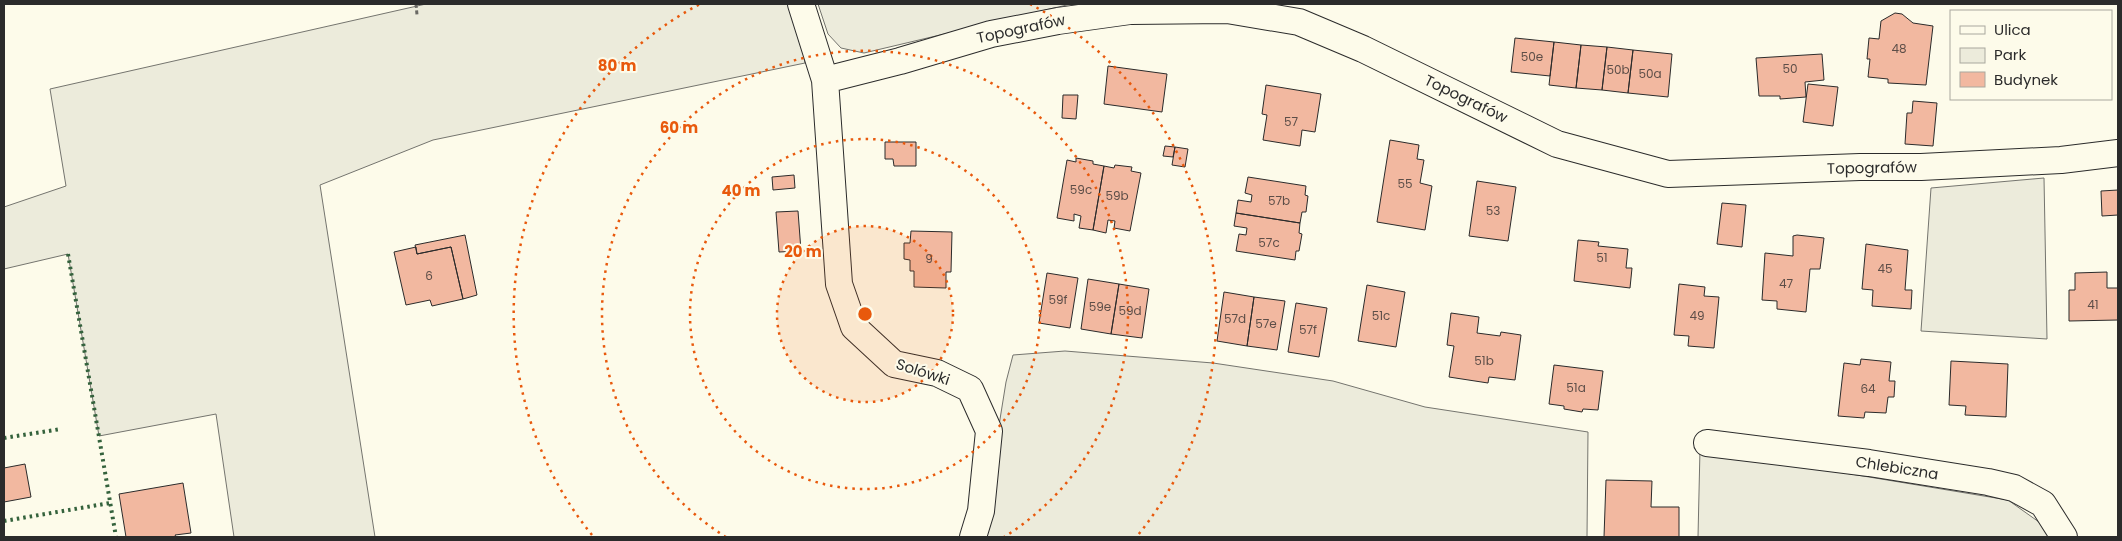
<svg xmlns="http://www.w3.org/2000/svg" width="2122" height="541" font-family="Poppins,sans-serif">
	<rect width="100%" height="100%" fill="#fdfbea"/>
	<path fill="#ecebdb" stroke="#74746e" d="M426 4H791L799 29 805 63 433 140 320 185 375 537H234L216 414 99 436 68 254 4 269V207L66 186 50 89Z
		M818 4H1071L864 53 841 48 828 34Z
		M2044 178 2047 339 1921 331 1931 188Z
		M1065 351 1213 363 1333 381 1425 407 1588 432 1587 537H981L1006 382 1013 355Z
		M1700 449 2008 500 2046 527 2050 537H1698Z"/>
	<path fill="#f2b8a0" stroke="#2b2b2b" d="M1895 13 1902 14 1913 23 1933 26 1926 85 1888 83V79L1868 77 1870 59H1867L1869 38 1879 39 1881 21Z
		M1515 38 1554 42 1550 76 1511 72Z
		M1554 42 1581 45 1576 88 1549 85Z
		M1581 45 1607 47 1602 90 1576 88Z
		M1607 47 1633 50 1628 93 1602 90Z
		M1633 50 1672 54 1668 97 1628 93Z
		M1822 54 1824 80 1805 82 1806 97 1780 99V96H1759L1756 58Z
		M1108 66 1167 74 1162 112 1104 104Z
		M1808 84 1838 87 1833 126 1803 122Z
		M1266 85 1321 94 1315 132 1302 130 1300 146 1263 140 1267 115 1262 114Z
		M1063 95H1078L1076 119 1062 118Z
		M1913 101 1937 103 1933 146 1905 144 1907 113H1912Z
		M1390 140 1419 145 1417 159 1424 160 1420 183 1432 186 1425 230 1377 222Z
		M885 142H916V166H894L893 159H885Z
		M1165 146 1175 147 1173 157 1163 156Z
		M1175 147 1188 149 1185 167 1172 165Z
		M1076 158 1093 161V164L1104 166 1093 230 1079 228 1081 216 1074 214V221L1057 218 1067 160 1076 162Z
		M1115 165 1132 167 1131 171 1141 173 1130 231 1114 228 1115 221 1108 220 1106 233 1093 230 1104 166 1114 168Z
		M794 175 795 188 773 190 772 177Z
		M1248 177 1306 186 1305 195 1308 196 1306 212H1302L1300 223 1236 213 1238 200 1251 202 1252 195 1245 193Z
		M1477 181 1516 187 1508 241 1469 236Z
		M2118 190V215L2102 216 2101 191Z
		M1722 203 1746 205 1742 247 1717 244Z
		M798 211 801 251 779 252 776 212Z
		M1236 213 1300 223 1299 233 1302 234 1299 251H1296L1295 260 1236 251 1239 234 1246 235 1247 228 1234 226Z
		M911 231 952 232 951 272H946V288L914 287V271H910V260L904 259V243H910Z
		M465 235 477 295 463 299 451 247 417 254 415 245Z
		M1797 235 1824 238 1820 269H1810L1806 312 1777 309V301L1762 300 1765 253 1793 256V236Z
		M1578 240 1599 242 1598 246 1628 249 1626 268H1632L1630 288 1574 281Z
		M1866 244 1908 250 1905 290H1912L1911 309 1872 306 1873 290 1862 289Z
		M416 247 417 254 451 247 463 299 432 306 430 300 406 305 394 252Z
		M2107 272V288H2118V320L2069 321V290H2075V273Z
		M1047 273 1078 278 1070 328 1039 323Z
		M1088 279 1119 284 1111 334 1081 329Z
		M1119 284 1149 289 1142 338 1111 334Z
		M1679 284 1705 287 1704 296 1719 297 1714 348 1688 346 1689 336 1674 335Z
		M1367 285 1405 292 1396 347 1358 341Z
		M1224 292 1254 297 1247 346 1217 341Z
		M1254 297 1285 301 1277 350 1247 346Z
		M1296 303 1327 308 1319 357 1288 352Z
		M1451 313 1479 317 1477 333 1500 336 1501 332 1521 335 1515 380 1489 377 1488 383 1449 377 1454 346 1447 345Z
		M1861 359 1891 362 1889 381H1895L1894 397H1888L1886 413 1865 412 1864 418 1838 416 1844 363 1860 365Z
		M1951 361 2008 364 2006 417 1965 415 1966 406 1949 405Z
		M1554 365 1603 371 1598 410 1583 409 1582 412 1564 409V406L1549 404Z
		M25 464 31 497 4 502V468Z
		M1606 480 1652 481 1651 507H1679V537H1604Z
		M183 483 191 533 175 535 176 537H126L119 494Z"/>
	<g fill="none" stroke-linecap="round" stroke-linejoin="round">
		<g stroke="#2b2b2b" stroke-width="28">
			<path id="minor" d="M801 4 825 80 839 284 854 327 894 364 937 373 970 389 989 431 981 511 973 537
				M825 80 900 61 991 34 1058 21 1130 11 1227 10 1299 22 1363 49 1557 144 1668 174 1860 167H1921L2061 160 2118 153
				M1707 443 1869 463 1988 482 2014 488 2043 504 2064 537"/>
		</g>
		<path stroke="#6a6964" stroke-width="3" stroke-dasharray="4 2.5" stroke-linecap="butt" d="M416 4 417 15"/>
		<use href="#minor" stroke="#fdfbea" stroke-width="26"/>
		<path stroke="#34623c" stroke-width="4" stroke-dasharray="2.5 4" stroke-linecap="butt" d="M68 254 116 537
			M4 438 61 429
			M4 521 110 503"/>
	</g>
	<circle cx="865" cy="314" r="88" fill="#e8590c" fill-opacity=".12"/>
	<g fill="none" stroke="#e8590c" stroke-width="2.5" stroke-dasharray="2.5 5">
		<circle cx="865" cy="314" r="88"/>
		<circle cx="865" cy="314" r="175"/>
		<path d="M726 537A263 263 0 1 1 1004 537"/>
		<path d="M592 535A351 351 0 0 1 700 4M1030 4A351 351 0 0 1 1138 535"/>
	</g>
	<g text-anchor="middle" stroke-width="4" stroke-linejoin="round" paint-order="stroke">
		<g font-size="12" fill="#5d4e48">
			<text x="1899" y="53">48</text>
			<text x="1532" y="61">50e</text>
			<text x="1790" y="73">50</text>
			<text x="1618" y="74">50b</text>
			<text x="1650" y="78">50a</text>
			<text x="1291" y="126">57</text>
			<text x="1405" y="188">55</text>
			<text x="1081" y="194">59c</text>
			<text x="1117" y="200">59b</text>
			<text x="1279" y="205">57b</text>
			<text x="1493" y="215">53</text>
			<text x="1269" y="247">57c</text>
			<text x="1602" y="262">51</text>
			<text x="929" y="263">9</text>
			<text x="1885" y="273">45</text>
			<text x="429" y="280">6</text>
			<text x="1786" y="288">47</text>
			<text x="1058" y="304">59f</text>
			<text x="2093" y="309">41</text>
			<text x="1100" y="311">59e</text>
			<text x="1130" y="315">59d</text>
			<text x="1381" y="320">51c</text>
			<text x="1697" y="320">49</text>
			<text x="1235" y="323">57d</text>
			<text x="1266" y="328">57e</text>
			<text x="1308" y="334">57f</text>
			<text x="1484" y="365">51b</text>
			<text x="1576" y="392">51a</text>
			<text x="1868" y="393">64</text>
		</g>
		<g font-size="15" fill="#2b2b2b" stroke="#fdfbea">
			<text transform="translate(1021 29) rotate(-12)" y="5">Topografów</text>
			<text transform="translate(1466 99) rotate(26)" y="5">Topografów</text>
			<text transform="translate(1872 168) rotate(-1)" y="5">Topografów</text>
			<text transform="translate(923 372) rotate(18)" y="5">Solówki</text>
			<text transform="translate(1897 468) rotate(9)" y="5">Chlebiczna</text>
		</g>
	</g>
	<circle cx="865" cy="314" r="8" fill="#e8590c" stroke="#fdfbea" stroke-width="2.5"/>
	<g font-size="15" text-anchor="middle" font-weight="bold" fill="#e8590c" stroke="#fdfbea" stroke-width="4" stroke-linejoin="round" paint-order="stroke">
		<text x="617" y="71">80 m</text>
		<text x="679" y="133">60 m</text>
		<text x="741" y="196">40 m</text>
		<text x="803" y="257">20 m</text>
	</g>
	<rect width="2122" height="541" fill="none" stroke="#2b2b2b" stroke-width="10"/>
	<rect x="1950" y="10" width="162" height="90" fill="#fdfbea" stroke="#a9a89e"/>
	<rect x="1960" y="26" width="25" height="8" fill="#fdfbea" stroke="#a9a89e"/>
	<text x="1994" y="35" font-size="15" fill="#2b2b2b">Ulica</text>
	<rect x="1960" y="48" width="25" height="15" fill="#ecebdb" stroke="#a9a89e"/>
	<text x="1994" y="60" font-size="15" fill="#2b2b2b">Park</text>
	<rect x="1960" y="72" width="25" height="15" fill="#f2b8a0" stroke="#a9a89e"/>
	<text x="1994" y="85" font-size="15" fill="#2b2b2b">Budynek</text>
</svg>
